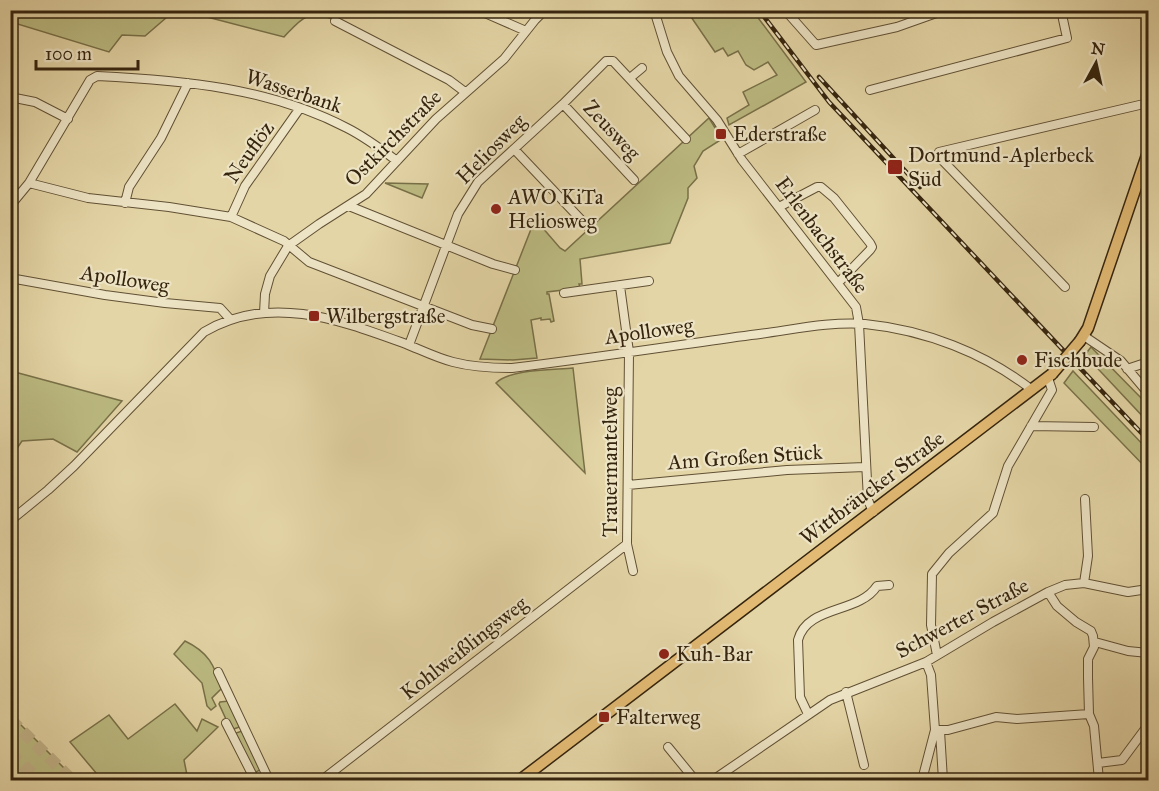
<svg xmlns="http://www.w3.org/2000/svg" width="1159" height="791" font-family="'IM FELL Great Primer',serif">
	<rect width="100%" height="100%" fill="#e4d5a6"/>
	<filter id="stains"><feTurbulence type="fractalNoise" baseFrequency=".00333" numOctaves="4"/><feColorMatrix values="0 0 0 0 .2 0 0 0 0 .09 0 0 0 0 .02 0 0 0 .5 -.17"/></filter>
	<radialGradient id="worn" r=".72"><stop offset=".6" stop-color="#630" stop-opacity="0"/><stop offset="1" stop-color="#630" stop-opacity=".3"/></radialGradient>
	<path fill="#bcbb82" stroke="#787048" stroke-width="1.5" d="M10 11 11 10 174 11 145 36 122 35 109 52 11 22Z
		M184 11H341L333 19C307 9 301 19 284 37Z
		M687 11H753L806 82 729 125 727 118 749 105 743 92 777 75 768 62 754 70 746 65 738 51 728 56 723 48 715 52Z
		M709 118 722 139 703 151 694 166 697 178 688 188V198L670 243 580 259 582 284H579L580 288 547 292V294H549L554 321 551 322 550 319 541 320V318L531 320 537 358 513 360 480 359 535 219 560 248 565 251Z
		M385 183 428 184 422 198Z
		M1091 347 1148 405V422L1085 355Z
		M573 368 585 473 496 383C510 369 553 370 573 368Z
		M11 371 122 401 77 452 53 439 22 441 11 457Z
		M1073 371 1148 450V470L1064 383Z
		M185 641C208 652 215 665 221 689L212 698 216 706 211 710 207 706 202 683 174 654Z
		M229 701 242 726 231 730 219 704 220 702Z
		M175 704 197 731 202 719 218 727 184 760 188 780H102L70 742 109 715 128 739Z
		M11 715 76 780H11Z
		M242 731 246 734 262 769 254 773 236 738V733Z"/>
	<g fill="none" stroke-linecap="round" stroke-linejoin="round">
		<path stroke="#c1b288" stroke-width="12" stroke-dasharray="12 6" stroke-linecap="butt" d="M10 719 72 780
			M10 753 39 780"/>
		<g stroke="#615034" stroke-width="10">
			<path id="minor" d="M478 10 526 31
				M654 10 667 52 679 76 717 120 742 160 856 307 859 324 868 500 873 512
				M785 10 816 45 897 27 945 10
				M335 21 449 80 465 92
				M630 78 642 68
				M870 90 1067 38 1061 10
				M10 97 35 102 68 119
				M563 104 634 180
				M514 149 587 226
				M738 154 815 110
				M29 183 88 198 169 207 231 217 284 241 309 262 472 325 492 329
				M125 203 129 187 161 138 188 83
				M10 206 29 183 90 80 97 76C182 80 270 88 347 128 365 137 381 149 397 161
				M349 206 493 264 515 270
				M779 207 817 187H821L834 198 870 243 872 247 870 250 839 282
				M231 217 245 186 300 108
				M10 278 105 295 165 303 220 308 230 319
				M620 286 629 352 627 544 633 571
				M1065 287 943 161 939 152 1148 103
				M564 293 649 281
				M264 313 265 294 270 276 288 246 319 224 366 194 436 119 504 59 535 20 545 10
				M1084 336 1121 361 1148 393
				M409 345 458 214 478 182 563 104 606 61H613L686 139
				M1127 369 1148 362
				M1031 426 1094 427
				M628 485 787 470 865 467
				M10 521 48 490 74 466 204 332C270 293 340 320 406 344 421 350 437 358 453 362 472 367 492 368 512 368 592 358 672 346 751 335 787 331 829 321 865 324 925 330 985 353 1032 390
				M1084 583 1088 556 1085 499
				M1048 592 1057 606 1076 622 1091 631 1093 636 1094 647 1088 659V678L1089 714 1094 726 1099 780
				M1095 642 1128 651 1148 653
				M937 655 931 625 932 574 949 553 993 513 1008 466 1052 390 1048 378
				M218 672 269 780
				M846 692 864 765
				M808 714 800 697 798 640C807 605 859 614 877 586L889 585
				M226 723 255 780
				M935 730H948L996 717 1017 719 1089 714
				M940 731 943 780
				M668 747 695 780
				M1098 763 1122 760 1148 725
				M322 780 627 544
				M713 780 830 700 926 662 993 622 1048 592 1065 585 1084 583 1128 592 1148 589
				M922 780 935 730 931 675 926 662"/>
		</g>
		<g stroke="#35240e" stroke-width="13">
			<path id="major" d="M1080 341 1088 328 1148 152
				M520 780 1052 374"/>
		</g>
		<use href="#minor" stroke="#ede4c5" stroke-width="8"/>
		<use href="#major" stroke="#e2ba73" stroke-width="10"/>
		<g stroke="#35240e" stroke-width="4.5">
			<path id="rail" d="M759 10 829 102 1148 440
				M819 77 920 187"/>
		</g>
		<use href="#rail" stroke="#ede4c5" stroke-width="2" stroke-dasharray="7" stroke-linecap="butt"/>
		<g stroke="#35240e" stroke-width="13" stroke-linecap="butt">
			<path id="major-bridge" d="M1052 374 1080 341"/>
		</g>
		<use href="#major-bridge" stroke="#e2ba73" stroke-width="10"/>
	</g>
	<g fill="#8f2418" stroke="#ede4c5" stroke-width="2">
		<rect x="715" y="128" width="12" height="12" rx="3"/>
		<rect x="887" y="159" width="16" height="16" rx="3"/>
		<circle cx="496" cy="209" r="6"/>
		<rect x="308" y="310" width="12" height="12" rx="3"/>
		<circle cx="1022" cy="360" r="6"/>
		<circle cx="664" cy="654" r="6"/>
		<rect x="598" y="711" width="12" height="12" rx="3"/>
	</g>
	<g text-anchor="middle" stroke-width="4.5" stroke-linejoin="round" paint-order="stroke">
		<g font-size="21" fill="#35240e" stroke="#ede4c5">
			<text transform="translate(294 91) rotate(18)" y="7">Wasserbank</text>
			<text transform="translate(612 130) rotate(47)" y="7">Zeusweg</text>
			<text transform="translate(393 138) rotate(-45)" y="7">Ostkirchstraße</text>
			<text transform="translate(491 149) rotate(-45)" y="7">Heliosweg</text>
			<text transform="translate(249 152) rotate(-55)" y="7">Neuflöz</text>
			<text transform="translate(822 235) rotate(53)" y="7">Erlenbachstraße</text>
			<text transform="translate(125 279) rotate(9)" y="7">Apolloweg</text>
			<text transform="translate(649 331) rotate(-8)" y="7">Apolloweg</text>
			<text transform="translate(745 457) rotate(-4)" y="7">Am Großen Stück</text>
			<text transform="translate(610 462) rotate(-90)" y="7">Trauermantelweg</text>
			<text transform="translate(872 488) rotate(-37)" y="7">Wittbräucker Straße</text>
			<text transform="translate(962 618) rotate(-28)" y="7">Schwerter Straße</text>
			<text transform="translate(464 648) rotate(-38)" y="7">Kohlweißlingsweg</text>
		</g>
		<g font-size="21" fill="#35240e" stroke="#ede4c5" text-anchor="start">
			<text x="733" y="141">Ederstraße</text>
			<text x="908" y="162">Dortmund-Aplerbeck<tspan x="908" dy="24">Süd</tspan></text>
			<text x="508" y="204">AWO KiTa<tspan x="508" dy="24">Heliosweg</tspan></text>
			<text x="326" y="323">Wilbergstraße</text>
			<text x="1034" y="367">Fischbude</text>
			<text x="676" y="661">Kuh-Bar</text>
			<text x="616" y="724">Falterweg</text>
		</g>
	</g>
	<rect width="1159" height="791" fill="none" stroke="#e4d5a6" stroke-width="36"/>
	<rect x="12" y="12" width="1135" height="767" fill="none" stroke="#35240e" stroke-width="3"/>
	<rect x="18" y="18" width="1123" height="755" fill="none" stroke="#35240e" stroke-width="1.5"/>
	<g transform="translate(1096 63) rotate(8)" stroke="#ede4c5" stroke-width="4.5" paint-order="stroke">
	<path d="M0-4.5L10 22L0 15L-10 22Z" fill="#35240e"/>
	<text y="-9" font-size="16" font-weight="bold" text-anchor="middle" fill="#35240e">N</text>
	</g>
	<path d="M36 60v9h102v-9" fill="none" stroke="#35240e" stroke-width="3"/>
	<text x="45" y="60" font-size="18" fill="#35240e" stroke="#ede4c5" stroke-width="4.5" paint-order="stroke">100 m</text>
	<rect width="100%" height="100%" filter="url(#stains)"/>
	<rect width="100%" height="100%" fill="url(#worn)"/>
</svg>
